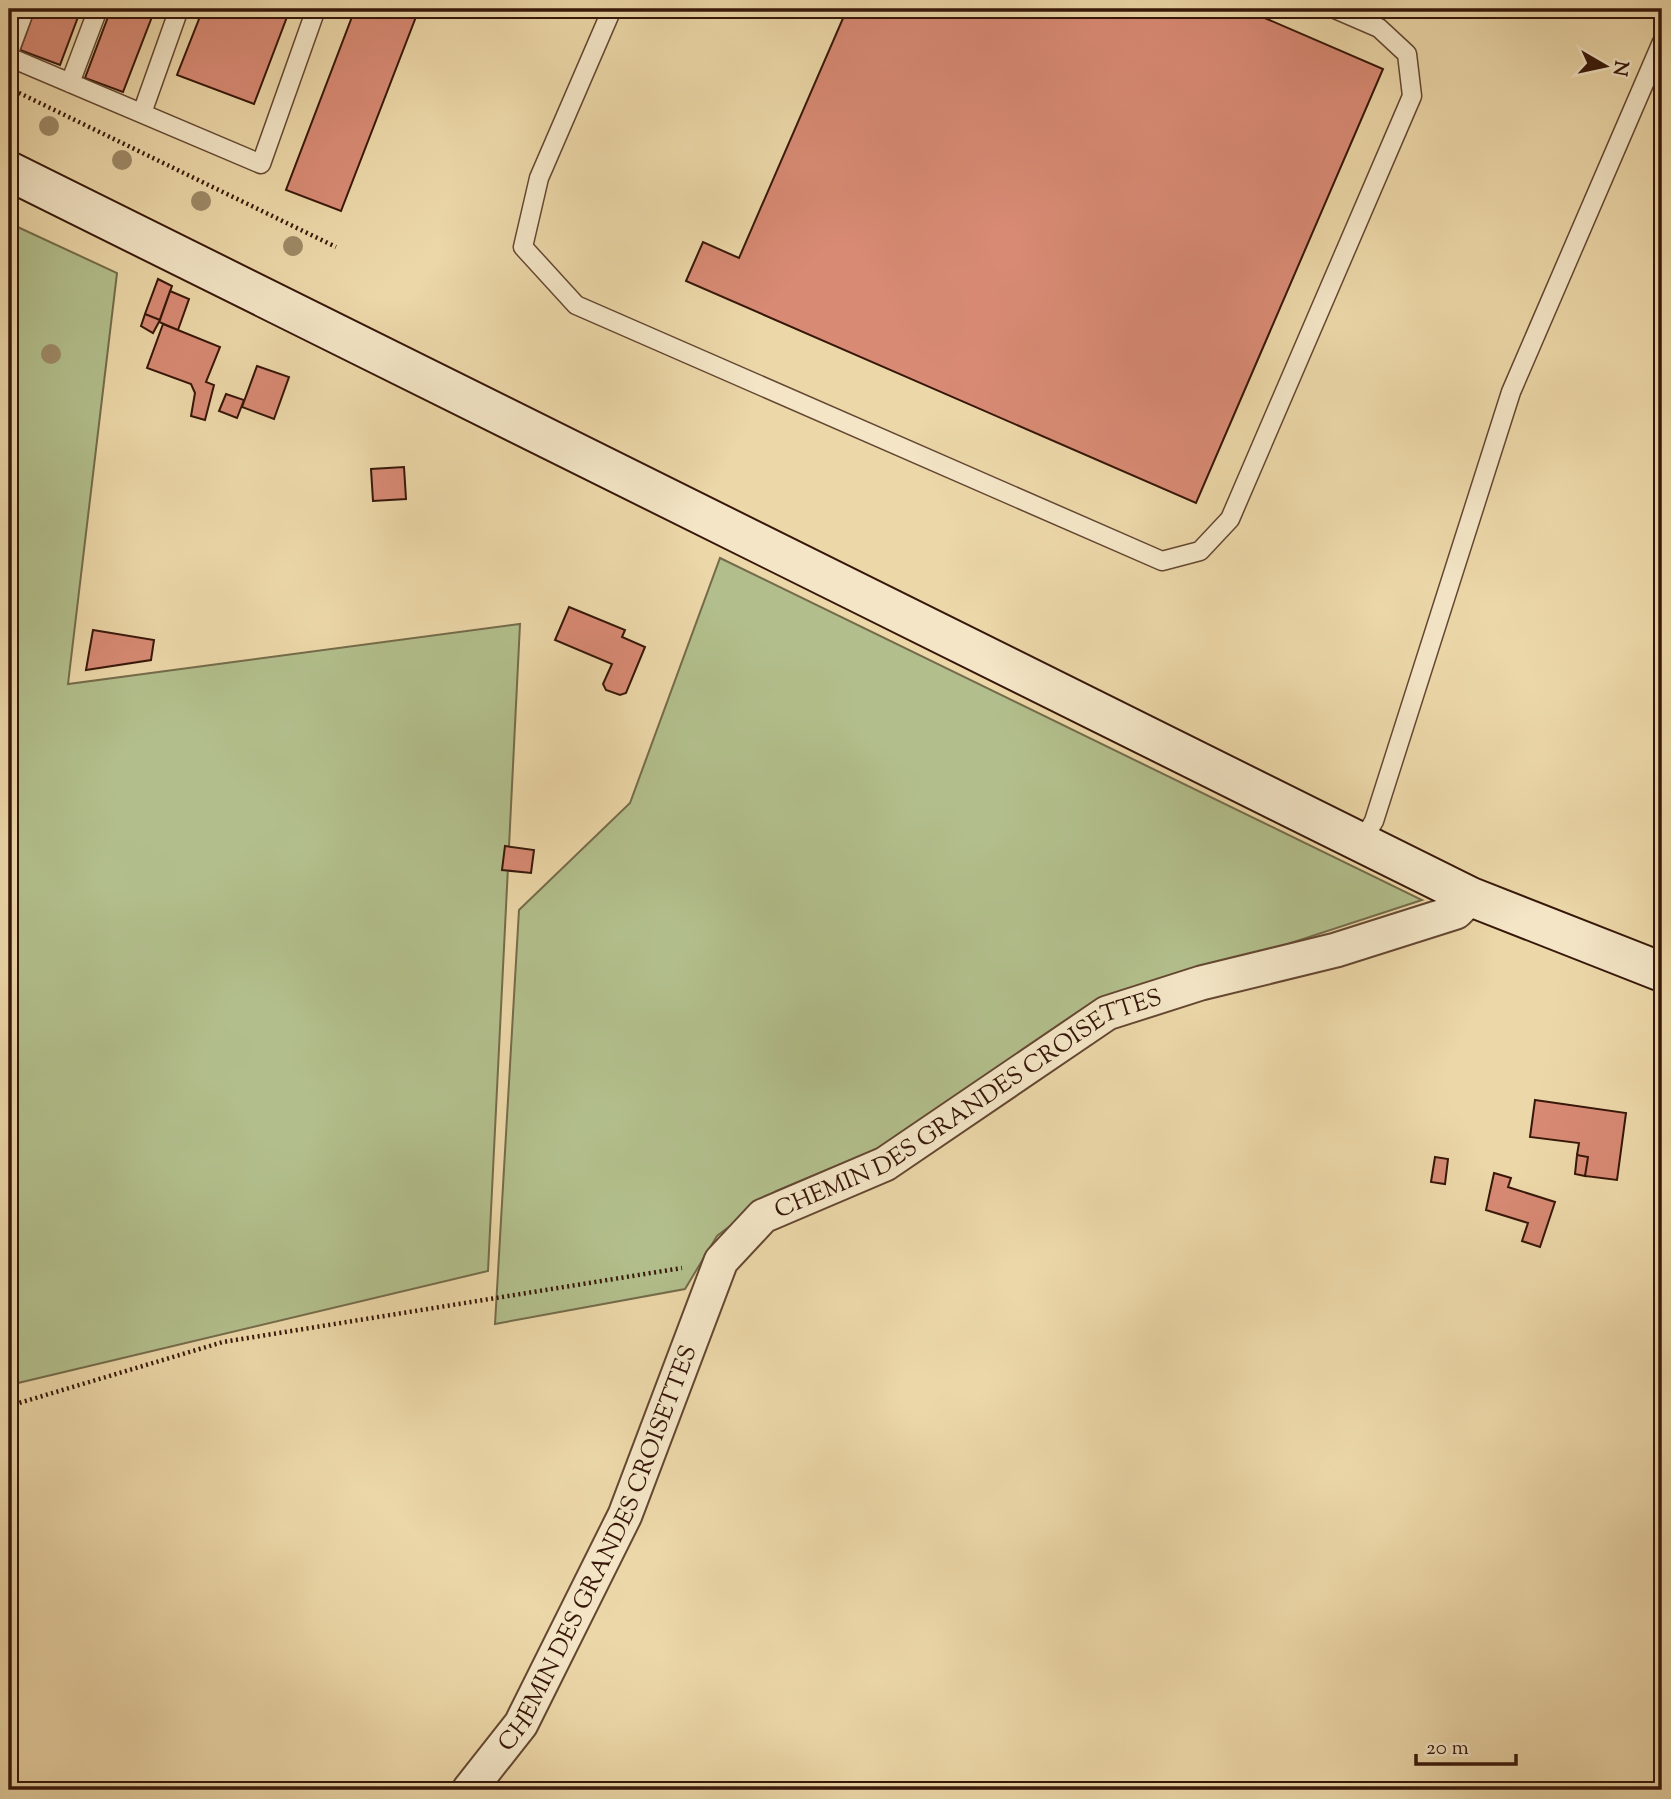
<svg xmlns="http://www.w3.org/2000/svg" width="1671" height="1799" font-family="'Sorts Mill Goudy',serif">
	<rect width="100%" height="100%" fill="#ecd7a8"/>
	<filter id="stains"><feTurbulence type="fractalNoise" baseFrequency=".00286" numOctaves="4"/><feColorMatrix values="0 0 0 0 .2 0 0 0 0 .09 0 0 0 0 .02 0 0 0 .5 -.17"/></filter>
	<radialGradient id="worn" r=".72"><stop offset=".6" stop-color="#630" stop-opacity="0"/><stop offset="1" stop-color="#630" stop-opacity=".3"/></radialGradient>
	<path fill="#b2bf8c" stroke="#746b4a" stroke-width="2" d="M9 223 117 273 68 684 520 624 488 1271 18 1383 9 1348Z
		M720 558 1422 900 1098 1006 884 1146 776 1191 717 1236 685 1289 495 1324 519 910 630 803Z"/>
	<path fill="#d88a74" stroke="#371709" stroke-width="2" d="M35 9H81L60 65 20 50Z
		M111 9H155L123 92 85 78Z
		M203 9H290L254 104 177 75Z
		M355 9H419L341 211 286 190Z
		M847 9H1244L1383 69 1196 503 686 281 703 242 739 258Z
		M158 279 172 286 160 320 145 314Z
		M170 291 189 299 178 330 159 322Z
		M145 314 160 320 153 333 141 326Z
		M163 324 220 347 206 382 214 385 205 420 191 416 195 393 191 384 147 368Z
		M257 366 289 377 274 419 242 407Z
		M226 394 244 400 237 418 219 411Z
		M404 467 406 499 373 501 371 469Z
		M569 607 625 630 622 637 645 647 626 693 620 695 606 690 603 684 612 664 555 640Z
		M93 630 154 640 151 660 86 670Z
		M505 846 534 850 531 873 502 870Z
		M1535 1100 1626 1113 1617 1180 1585 1176 1588 1157 1577 1155 1579 1143 1530 1137Z
		M1577 1155 1588 1157 1585 1176 1575 1174Z
		M1435 1157 1448 1159 1445 1184 1431 1182Z
		M1494 1173 1511 1178 1508 1187 1555 1202 1540 1247 1522 1241 1528 1223 1486 1210Z
		M875 1784 906 1787V1790H874Z"/>
	<g fill="none" stroke-linecap="round" stroke-linejoin="round">
		<g stroke="#644731" stroke-width="21">
			<path id="lane" d="M612 9 539 178 523 247 576 305 1162 561 1200 551 1230 519 1412 96 1407 54 1379 28 1335 9
				M9 52 25 9
				M9 57 261 164 316 9
				M70 83 98 9
				M142 113 179 9
				M1361 843 1374 821 1511 392 1662 42"/>
		</g>
		<g stroke="#644731" stroke-width="37">
			<g id="street">
				<path id="s1" d="M469 1790 521 1724 625 1515 721 1261 763 1216 885 1164 1107 1013 1201 983 1336 950 1456 912 1471 897"/>
			</g>
		</g>
		<g stroke="#371709" stroke-width="42">
			<path id="secondary" d="M9 171 1471 897 1662 972"/>
		</g>
		<path stroke="#371709" stroke-width="4.5" stroke-dasharray="2 3.5" stroke-linecap="butt" d="M9 88 336 247
			M9 1406 223 1342 682 1268"/>
		<use href="#lane" stroke="#f3e5c6" stroke-width="18"/>
		<use href="#street" stroke="#f3e5c6" stroke-width="33"/>
		<use href="#secondary" stroke="#f3e5c6" stroke-width="38"/>
	</g>
	<g fill="#9d8966">
		<circle cx="49" cy="126" r="10"/>
		<circle cx="122" cy="160" r="10"/>
		<circle cx="201" cy="201" r="10"/>
		<circle cx="293" cy="246" r="10"/>
		<circle cx="51" cy="354" r="10"/>
	</g>
	<g text-anchor="middle" stroke-width="7" stroke-linejoin="round" paint-order="stroke">
		<g font-size="24" fill="#371709" stroke="#f3e5c6">
			<text dy="8" stroke="none"><textPath href="#s1" startOffset="886">CHEMIN DES GRANDES CROISETTES</textPath></text>
			<text dy="8" stroke="none"><textPath href="#s1" startOffset="276">CHEMIN DES GRANDES CROISETTES</textPath></text>
		</g>
	</g>
	<rect width="1671" height="1799" fill="none" stroke="#ecd7a8" stroke-width="35"/>
	<rect x="10" y="10" width="1650" height="1778" fill="none" stroke="#371709" stroke-width="3.5"/>
	<rect x="18" y="18" width="1636" height="1764" fill="none" stroke="#371709" stroke-width="2"/>
	<g transform="translate(1605 66) rotate(99)" stroke="#f3e5c6" stroke-width="5" paint-order="stroke">
	<path d="M0-5L12 26L0 18L-12 26Z" fill="#371709"/>
	<text y="-10" font-size="19" font-weight="bold" text-anchor="middle" fill="#371709">N</text>
	</g>
	<path d="M1416 1754v10h100v-10" fill="none" stroke="#371709" stroke-width="3.5"/>
	<text x="1426" y="1754" font-size="21" fill="#371709" stroke="#f3e5c6" stroke-width="5" paint-order="stroke">20 m</text>
	<rect width="100%" height="100%" filter="url(#stains)"/>
	<rect width="100%" height="100%" fill="url(#worn)"/>
</svg>
